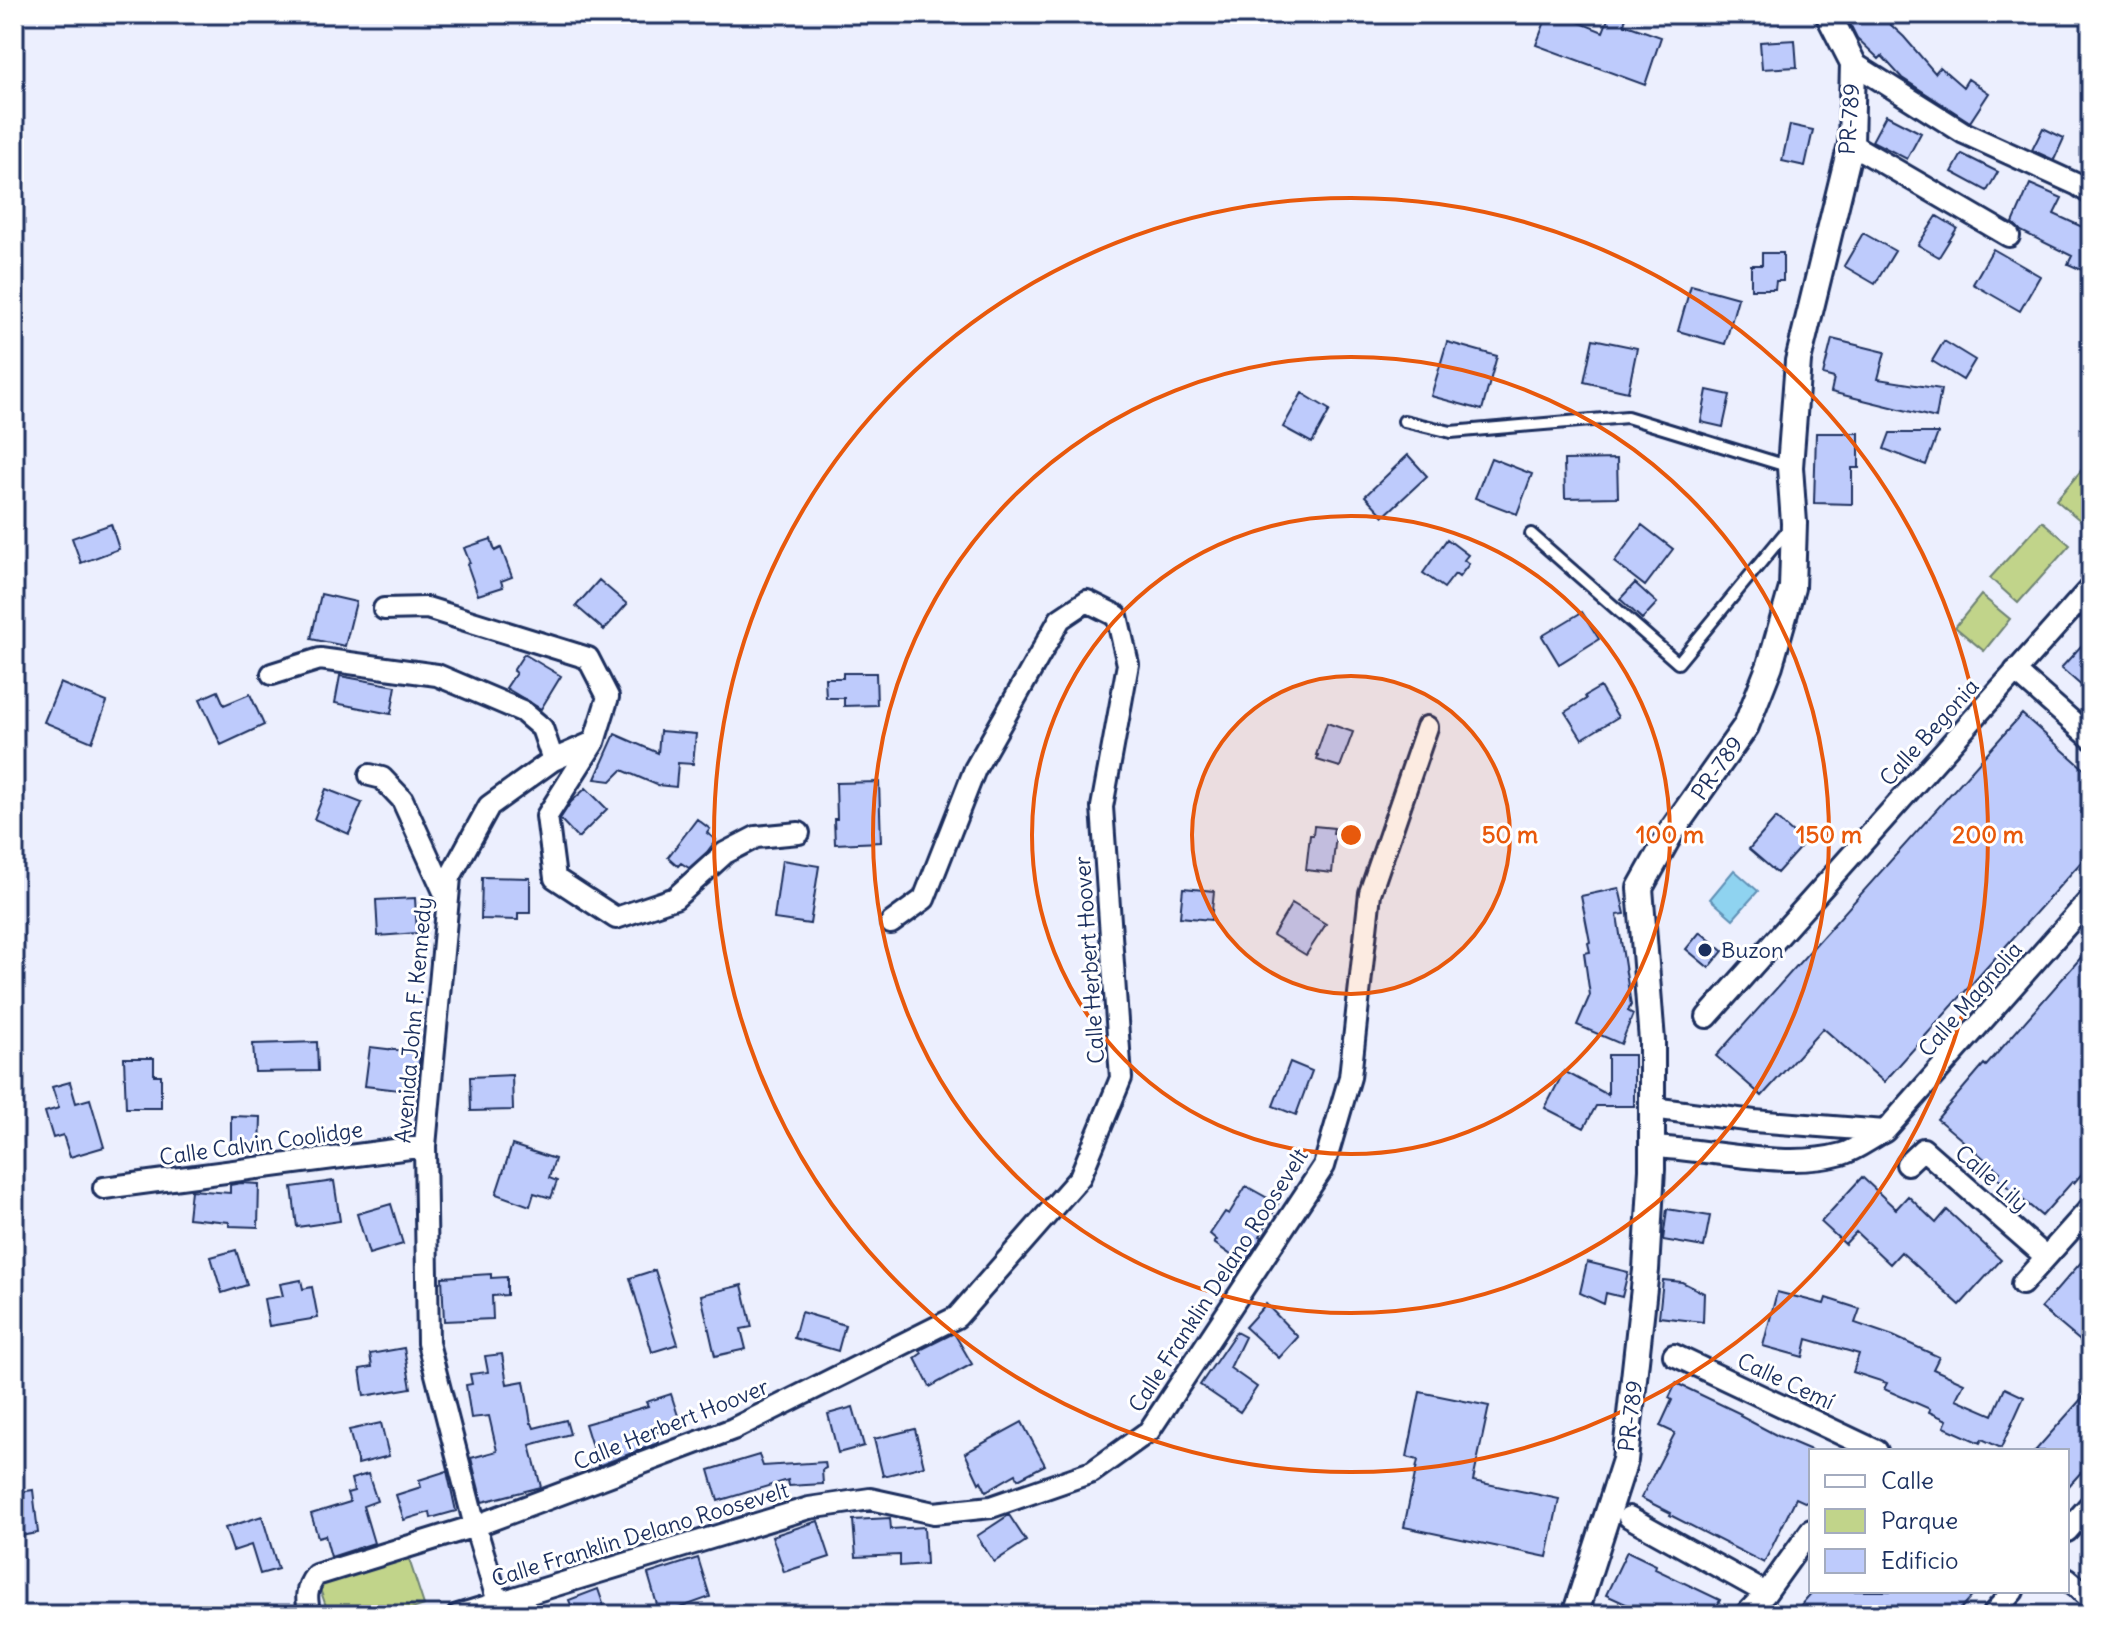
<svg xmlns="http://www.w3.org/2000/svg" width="2105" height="1629" font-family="Delius,sans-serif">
	<rect width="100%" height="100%" fill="#eceffe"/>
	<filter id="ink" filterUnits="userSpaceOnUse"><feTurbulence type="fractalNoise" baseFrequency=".0125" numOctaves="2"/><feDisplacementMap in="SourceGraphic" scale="16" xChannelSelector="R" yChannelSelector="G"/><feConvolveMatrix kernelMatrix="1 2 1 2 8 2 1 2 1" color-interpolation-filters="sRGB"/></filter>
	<g filter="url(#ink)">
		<path fill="#c1d48a" stroke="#6e8274" stroke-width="2" d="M2085 466 2091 471V526L2089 528 2056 500Z
			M2042 521 2070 545 2018 603 1990 578Z
			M1981 595 2010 619 1984 651 1955 627Z
			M407 1553 424 1605 394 1615H329L318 1583Z"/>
		<path fill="#8fd3f0" stroke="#6191b6" stroke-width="2" d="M1734 870 1758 891 1733 919 1710 899Z"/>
		<path fill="#becbfc" stroke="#1b2f5e" stroke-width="2" d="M1548 14H1575L1573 20 1603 32 1610 14H1627L1624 24 1661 37 1645 85 1536 45Z
			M1845 14H1879L1904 37 1935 73 1940 67 1963 87 1968 79 1989 93 1970 122 1902 78 1882 56 1879 59 1857 38Z
			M1795 40 1797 67 1762 69 1760 42Z
			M1886 115 1921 133 1907 159 1872 141Z
			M1790 125 1813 130 1805 166 1782 161Z
			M2043 128 2064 138 2054 160 2032 150Z
			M1962 154 1998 172 1987 191 1952 172Z
			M2030 184 2062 198 2054 214 2091 231V274L2068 264 2072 256 2021 231 2013 223Z
			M1937 216 1957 228 1939 257 1918 245Z
			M1863 233 1895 251 1875 284 1844 266Z
			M1993 249 2040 276 2020 311 1973 284Z
			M1762 253H1783V281H1776L1775 289H1751V265H1762Z
			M1691 285 1738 298 1725 344 1678 331Z
			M1593 339 1637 348 1628 392 1584 382Z
			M1832 339 1885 352 1878 379 1941 389 1936 418 1831 392 1834 378 1823 375Z
			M1944 341 1975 360 1963 380 1932 361Z
			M1447 342 1497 356 1482 410 1431 396Z
			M1707 390 1730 395 1723 427 1701 422Z
			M1302 393 1330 410 1312 443 1283 427Z
			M1816 433H1859V468H1852V504L1814 503Z
			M1890 433H1938L1926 465 1884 449Z
			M1408 455 1427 476 1384 516 1365 496Z
			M1491 458 1532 474 1517 514 1475 498Z
			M1617 459 1618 497 1565 498 1564 460Z
			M111 524 119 549 81 563 72 538Z
			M1642 525 1673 549 1645 586 1614 562Z
			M491 539 495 551 501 548 512 577 501 581 503 587 478 595 467 564 470 563 464 548Z
			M1447 539 1468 555 1464 560 1469 564 1459 577 1455 574 1444 588 1423 573Z
			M599 580 627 604 604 630 576 606Z
			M1635 583 1657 603 1642 619 1620 599Z
			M321 594 356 602 345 646 311 639Z
			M1582 612 1599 639 1559 664 1542 636Z
			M2091 635V694L2061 668Z
			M524 654 561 676 541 709 506 688 516 673 513 671Z
			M843 673H876L877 705 844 706V698H826L825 678H843Z
			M340 676 396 686 391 714 335 703Z
			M60 683 107 702 92 742 44 722Z
			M1600 687 1618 717 1582 739 1565 712 1586 699 1585 696Z
			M218 691 224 705 250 694 264 725 221 745 200 699Z
			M2022 714 2091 775V851L1884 1082 1823 1028 1762 1096 1716 1056Z
			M1327 723 1353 732 1340 767 1317 760 1318 755H1316Z
			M660 731 696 734 693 764 678 763 676 787 657 785 622 770 611 781 595 779 615 734 658 753Z
			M879 782 881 842 835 844 834 819H837L836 783Z
			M586 788 607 809 578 838 560 819 571 802Z
			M326 789 362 803 349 834 314 819Z
			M1776 818 1804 843 1777 873 1749 849Z
			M697 819 710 829 707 833 716 840 707 852 689 868 681 863 678 866 668 857Z
			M1314 826 1334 828 1333 833 1336 834 1332 873 1306 870 1310 835H1313Z
			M782 860 819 866 810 924 774 919Z
			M482 877 530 878V913H518V920L481 919Z
			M1183 888 1214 891 1211 920 1180 917Z
			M1619 888 1625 914 1617 915 1631 1005 1628 1011 1633 1014 1621 1044 1577 1025 1590 995 1584 953 1590 952 1588 943 1590 942 1581 896Z
			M415 898 417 933 378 936 376 900Z
			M1292 903 1326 924 1306 955 1273 935Z
			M1700 932 1723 951 1709 968 1686 949Z
			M2091 946V1163L2074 1183 2072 1182 2042 1216 1996 1177 2000 1172 1937 1119 1984 1064 1986 1066Z
			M317 1042 318 1071 255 1072 253 1044Z
			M370 1047 420 1053 416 1092 365 1086Z
			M1608 1055H1634V1106H1596L1584 1128 1545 1108 1564 1071 1608 1095Z
			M124 1058H154V1075H161V1108H126Z
			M1290 1062 1312 1071 1296 1115 1273 1106Z
			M512 1075 513 1110 471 1111 470 1077Z
			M70 1082 76 1103 90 1099 104 1147 70 1157 63 1135 53 1138 45 1112 59 1108 52 1087Z
			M231 1116 261 1117 260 1151H231Z
			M512 1145 555 1159 549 1178 557 1181 551 1198 534 1193 530 1206 496 1194Z
			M1862 1177 1896 1209 1908 1196 1936 1223 1947 1210 2001 1260 1960 1305 1901 1252 1890 1264 1856 1232 1845 1244 1821 1222Z
			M334 1181 340 1221 297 1227 292 1187Z
			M241 1183 259 1184 258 1227 229 1226V1222L188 1218 191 1190 230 1193V1185Z
			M1246 1186 1278 1204 1260 1236 1262 1237 1244 1264 1214 1243 1217 1240 1210 1234 1225 1212 1229 1214Z
			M391 1204 403 1244 369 1254 357 1214Z
			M1667 1209 1710 1216 1704 1247 1663 1240Z
			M236 1250 247 1285 222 1293 211 1257Z
			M2091 1251V1350L2041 1308Z
			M1587 1262 1628 1272 1622 1297 1606 1293 1604 1304 1580 1293Z
			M655 1270 678 1344 652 1352 630 1278Z
			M491 1274V1278L507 1277V1295L492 1296 493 1319 444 1321 442 1277Z
			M301 1280 303 1289 312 1287 318 1318 269 1326 264 1299 283 1296 280 1284Z
			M1663 1280 1682 1282 1704 1293 1703 1322 1659 1317Z
			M742 1285 752 1327 741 1329 746 1349 715 1356 701 1295Z
			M1777 1292 1824 1304 1826 1298 1860 1309 1855 1323 1893 1336 1939 1357 1933 1369 1964 1383 1956 1399 1993 1415 2005 1388 2024 1397 2001 1448 1982 1439 1980 1443 1944 1427 1947 1420 1929 1412 1930 1409 1884 1389 1887 1383 1853 1372 1859 1354 1807 1339 1803 1357 1763 1346Z
			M1266 1304 1298 1337 1279 1358 1245 1327Z
			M801 1312 845 1325 838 1351 794 1338Z
			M1236 1332 1245 1337 1230 1368 1257 1387 1240 1412 1200 1385Z
			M954 1333 972 1364 930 1387 915 1358 922 1353 920 1350Z
			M404 1348 411 1388 364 1396 360 1369 372 1367 370 1354Z
			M502 1354 507 1384 524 1381 531 1423H532L534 1428 566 1420 570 1434 530 1445 541 1487 482 1502 471 1458 497 1451 489 1416 471 1418 466 1385 472 1384 470 1374 488 1372 485 1356Z
			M1676 1383 1741 1414 1740 1416 1778 1436 1811 1450V1505L1796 1498 1764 1563 1670 1515 1671 1513 1641 1498 1675 1433 1660 1426 1672 1400 1669 1398Z
			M2091 1388V1461L2067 1488V1451H2035Z
			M1420 1392 1489 1406 1473 1481 1559 1499 1547 1557 1404 1527 1418 1460 1407 1457Z
			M671 1394 681 1425 655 1433 658 1443 598 1466 585 1424 648 1406 646 1402Z
			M853 1407 864 1446 838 1453 828 1414Z
			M1022 1422 1045 1465 1018 1479 1016 1474 986 1491 981 1481 979 1483 965 1453Z
			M381 1423 389 1456 358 1464 349 1430Z
			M915 1429 924 1466 883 1476 874 1439Z
			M759 1455 763 1466 825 1462 826 1468 822 1470 823 1484 789 1486 788 1480 718 1501 709 1470Z
			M447 1471 456 1511 431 1518 430 1512 404 1520 396 1495 421 1487 419 1480Z
			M368 1474 377 1501 363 1506 374 1543 331 1557 325 1535 318 1537 311 1514 350 1502 347 1493 354 1491 351 1479Z
			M33 1490 38 1533 14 1537V1493Z
			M1009 1515 1026 1541 994 1562 977 1536Z
			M262 1516 278 1569 260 1574 251 1545 233 1551 225 1528Z
			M890 1518 891 1529 924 1527 926 1564 900 1566V1555L856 1557 853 1520Z
			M818 1521 830 1557 784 1572 772 1536Z
			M1627 1551 1656 1565 1655 1569 1720 1600 1713 1615H1650L1606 1595Z
			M698 1558 710 1597 660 1615 648 1574Z
			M598 1589 607 1615H575L569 1600Z
			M1813 1591H1977L1955 1615H1792Z"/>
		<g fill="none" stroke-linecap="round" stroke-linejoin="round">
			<g stroke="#1b2f5e" stroke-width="16">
				<path id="service" d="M1404 421 1451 432 1627 417 1790 467
					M1531 534 1678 663 1790 527"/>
			</g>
			<g stroke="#1b2f5e" stroke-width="26">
				<path id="minor" d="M1853 63 1964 133 2078 185 2091 194
					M1851 144 2009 236
					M384 609 427 608 588 658 608 697 594 742 553 760 489 806 450 877 425 1146 428 1343 475 1526 502 1615
					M2015 671 2091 738
					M272 674 320 659 437 675 522 711 542 728 553 760
					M594 742 547 816 555 878 616 918 675 898 725 853 756 837 799 833
					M370 775 382 778 402 799 446 896
					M1707 1017 2091 587
					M1652 1108 1754 1121 1885 1131
					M1652 1147C1711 1149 1785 1170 1842 1154 1856 1150 1871 1138 1885 1131L2091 898
					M1907 1164 1923 1149 2046 1257
					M104 1188 425 1146
					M2022 1284 2091 1207
					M1674 1355 1877 1451
					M1629 1517 1766 1593
					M2067 1531 2091 1504
					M2067 1579 2091 1599
					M310 1615C306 1599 305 1589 316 1575L475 1526 733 1429 957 1317 1080 1177 1121 1078 1102 807 1128 664 1117 616 1087 601 1060 619 975 769 924 899 891 923
					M458 1615 809 1508 870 1499 934 1513 991 1507 1092 1472 1149 1431 1324 1166 1350 1077 1370 893 1427 727
					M1745 1615 1766 1593 1811 1530
					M1992 1615 2013 1591"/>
			</g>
			<g stroke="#1b2f5e" stroke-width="30">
				<path id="tertiary" d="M1575 1615 1625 1460 1646 1270 1652 1169V1041L1640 888 1673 829 1746 726 1770 665 1792 588 1794 523 1790 467 1798 361 1851 144 1853 63 1828 14"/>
			</g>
			<use href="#service" stroke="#fff" stroke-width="10"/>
			<use href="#minor" stroke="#fff" stroke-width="20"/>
			<use href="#tertiary" stroke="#fff" stroke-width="24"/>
		</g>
	</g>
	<circle cx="1351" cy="835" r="159" fill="#e8590c" fill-opacity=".12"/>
	<g fill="none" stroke="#e8590c" stroke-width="4">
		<circle cx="1351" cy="835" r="159"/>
		<circle cx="1351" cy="835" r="319"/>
		<circle cx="1351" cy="835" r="478"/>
		<circle cx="1351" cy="835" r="637"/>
	</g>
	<circle fill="#1b2f5e" stroke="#fff" stroke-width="3" cx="1705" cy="950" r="8"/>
	<g text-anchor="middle" stroke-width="6" stroke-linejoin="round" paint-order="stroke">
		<g font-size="22" fill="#1b2f5e" stroke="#fff">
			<text transform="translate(1849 119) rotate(-86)" y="8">PR-789</text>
			<text transform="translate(1929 732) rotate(-48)" y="8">Calle Begonia</text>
			<text transform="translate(1717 768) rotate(-55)" y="8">PR-789</text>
			<text transform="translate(1089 960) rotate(-94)" y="8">Calle Herbert Hoover</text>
			<text transform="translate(1970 999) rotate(-49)" y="8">Calle Magnolia</text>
			<text transform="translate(413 1020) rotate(-85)" y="8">Avenida John F. Kennedy</text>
			<text transform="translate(261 1143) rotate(-8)" y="8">Calle Calvin Coolidge</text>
			<text transform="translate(1992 1178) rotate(41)" y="8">Calle Lily</text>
			<text transform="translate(1218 1280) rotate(-57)" y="8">Calle Franklin Delano Roosevelt</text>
			<text transform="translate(1786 1381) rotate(25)" y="8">Calle Cemí</text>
			<text transform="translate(1630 1416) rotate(-83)" y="8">PR-789</text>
			<text transform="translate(671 1424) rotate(-22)" y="8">Calle Herbert Hoover</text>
			<text transform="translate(640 1534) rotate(-17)" y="8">Calle Franklin Delano Roosevelt</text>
		</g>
		<g font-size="22" fill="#1b2f5e" stroke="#fff" text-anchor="start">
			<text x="1721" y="958">Buzon</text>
		</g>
	</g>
	<circle cx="1351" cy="835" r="12" fill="#e8590c" stroke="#fff" stroke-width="4"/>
	<g font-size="24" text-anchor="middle" font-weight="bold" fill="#e8590c" stroke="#fff" stroke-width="6" stroke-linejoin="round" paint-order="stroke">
		<text x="1510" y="843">50 m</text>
		<text x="1670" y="843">100 m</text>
		<text x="1829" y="843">150 m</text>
		<text x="1988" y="843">200 m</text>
	</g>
	<rect width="2105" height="1629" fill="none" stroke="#fff" stroke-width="48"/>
	<rect x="24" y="24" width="2057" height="1581" fill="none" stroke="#1b2f5e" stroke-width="3" filter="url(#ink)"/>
	<rect x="1809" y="1449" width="260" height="144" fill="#ffffff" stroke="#a4acbf" stroke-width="2"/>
	<rect x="1825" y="1475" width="40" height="12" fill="#ffffff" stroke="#a4acbf" stroke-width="2"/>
	<text x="1881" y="1489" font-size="24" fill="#1b2f5e">Calle</text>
	<rect x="1825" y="1509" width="40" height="24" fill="#c1d48a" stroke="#a4acbf" stroke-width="2"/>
	<text x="1881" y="1529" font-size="24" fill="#1b2f5e">Parque</text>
	<rect x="1825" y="1549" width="40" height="24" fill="#becbfc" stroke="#a4acbf" stroke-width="2"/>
	<text x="1881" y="1569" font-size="24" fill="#1b2f5e">Edificio</text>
</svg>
